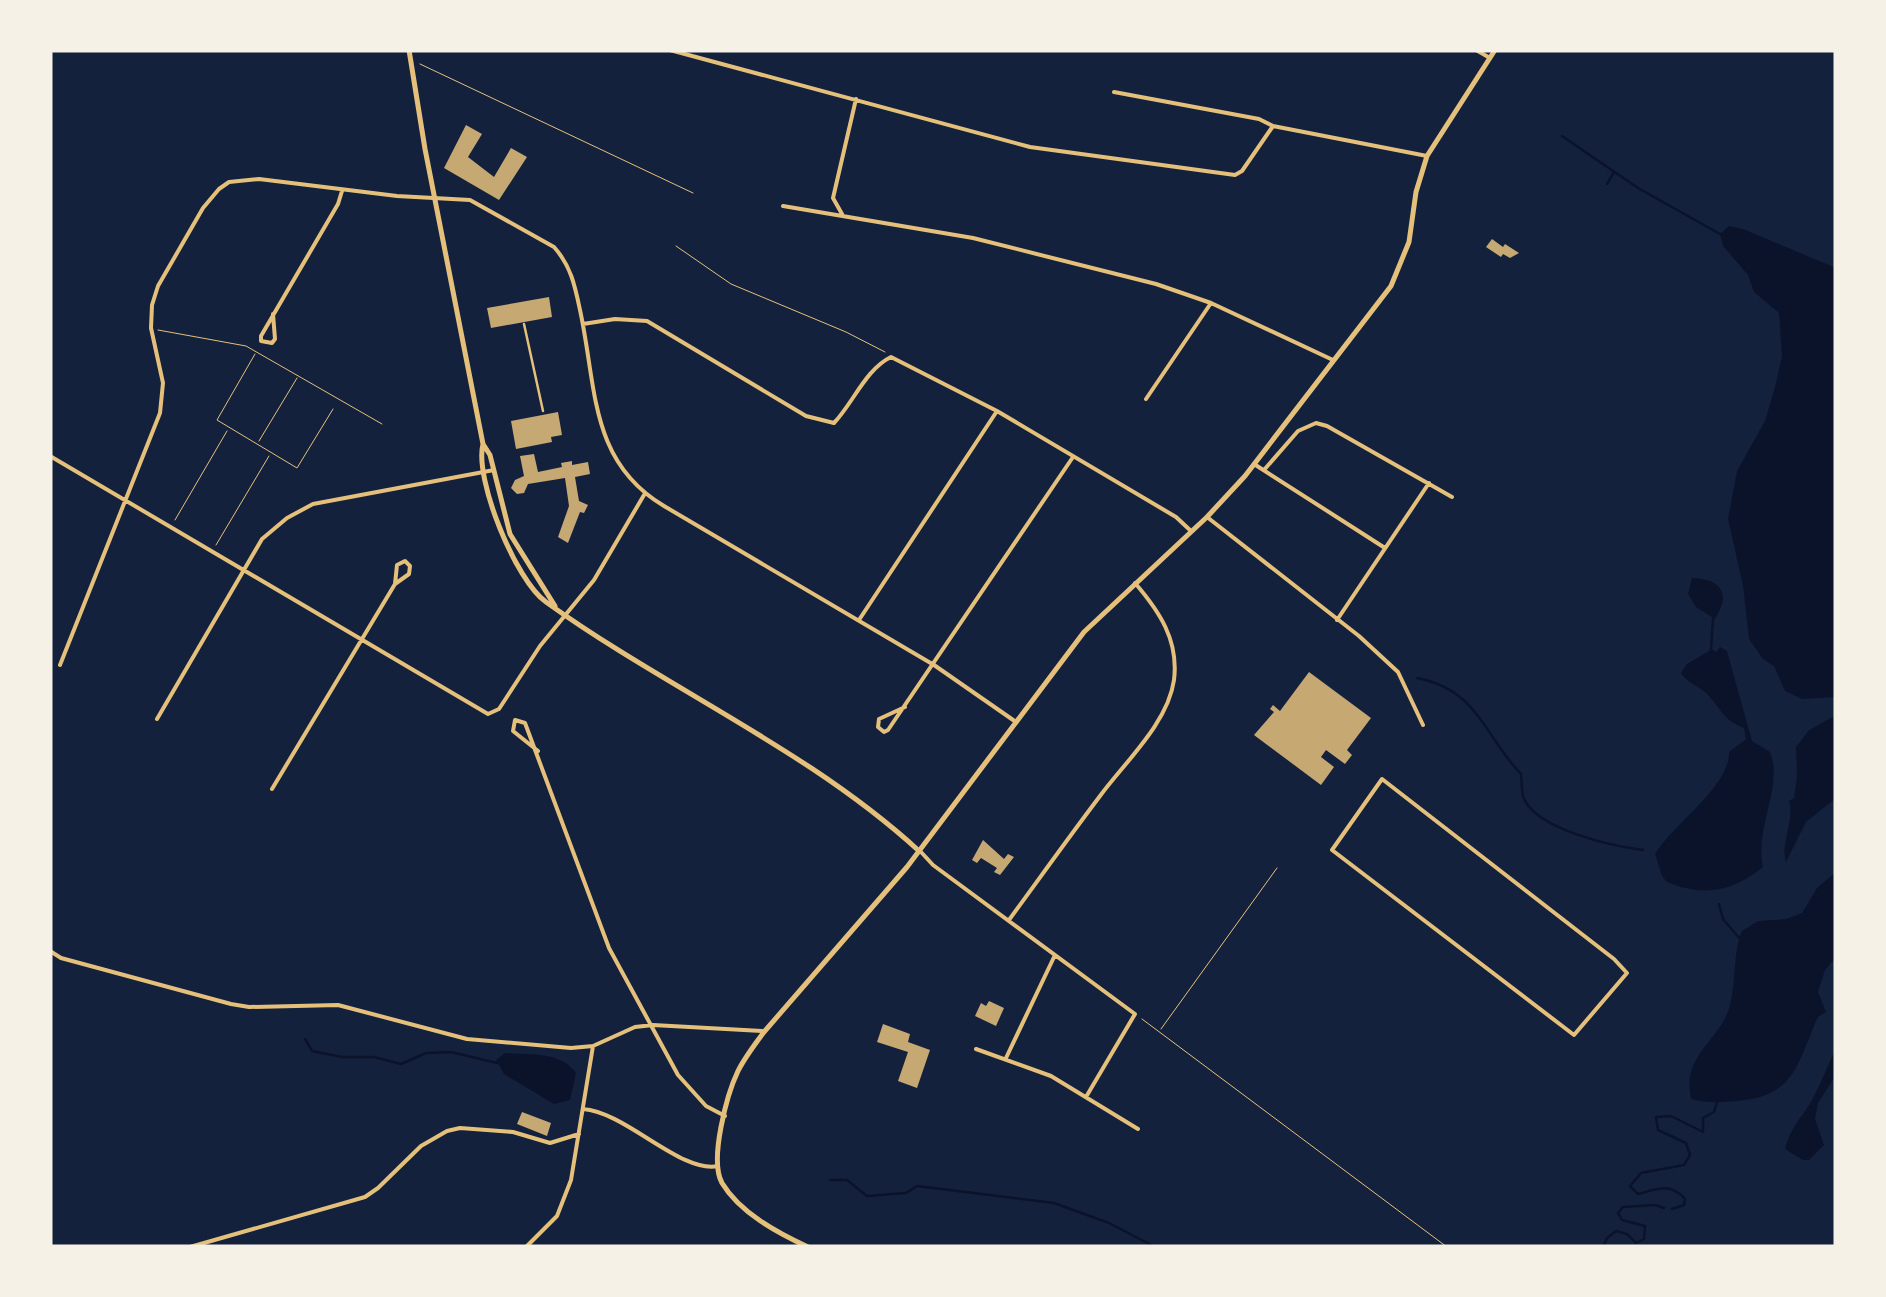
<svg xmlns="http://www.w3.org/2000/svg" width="1886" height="1297" font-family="'IBM Plex Sans',sans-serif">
	<rect width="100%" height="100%" fill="#14213d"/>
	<path fill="#0b132b" d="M1729 226 1743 229 1836 268V697L1802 699 1785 691 1774 666 1763 659 1749 639 1743 586 1728 519 1737 471 1765 421 1775 387 1782 356 1779 313 1754 292 1748 275 1723 246 1720 234Z
		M1692 578C1722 579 1731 594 1715 619L1696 607 1688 594Z
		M1720 647 1727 651 1752 741 1770 752C1784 786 1754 828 1763 867 1732 892 1704 897 1667 882L1662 876 1655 854C1674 823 1730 786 1729 752L1746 739 1744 728C1720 718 1723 710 1707 694 1698 685 1688 684 1681 673L1687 664 1712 649 1716 652Z
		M1836 715V798L1806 822 1786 862C1780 844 1795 819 1789 801L1794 798 1797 776 1796 747 1809 730Z
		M1836 872V957L1825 970 1818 992 1826 1012 1818 1017C1797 1063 1796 1096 1738 1101 1723 1102 1705 1104 1691 1099 1681 1055 1719 1042 1729 1008 1737 982 1732 955 1742 931L1758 921 1786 919 1802 913 1817 888Z
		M1836 1048V1075L1818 1103 1815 1119 1824 1145 1809 1160H1803L1785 1149C1789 1130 1802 1117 1812 1100 1821 1083 1828 1065 1836 1048Z
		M505 1053C529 1055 561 1051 576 1073L570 1100 554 1104 504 1074 496 1060Z"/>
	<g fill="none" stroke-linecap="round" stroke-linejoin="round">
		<path stroke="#0b132b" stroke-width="2.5" d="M1562 136 1638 188 1720 234
			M1607 184 1614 172
			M1711 650 1713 619
			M1417 678C1479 690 1484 736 1521 774 1522 782 1521 791 1524 799 1539 830 1612 846 1643 850
			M1719 904 1723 919 1740 939
			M1835 1000 1836 999
			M305 1039 312 1051 342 1057H374L401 1064 426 1053 451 1052 497 1063
			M830 1180H847L867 1196 906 1193 917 1186 1054 1203 1109 1223 1155 1247
			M1672 1209 1684 1205 1685 1199C1670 1182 1657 1189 1638 1194L1630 1186 1641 1173 1684 1165 1690 1155 1686 1143 1658 1130 1656 1117 1671 1116 1703 1132V1118L1714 1112 1718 1099
			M1603 1247 1607 1238 1616 1231 1627 1234 1636 1243 1644 1239 1645 1226 1622 1220 1618 1213 1623 1207 1655 1205 1664 1208"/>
	</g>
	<path fill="#c6a872" d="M466 125 482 134 468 157 494 177 511 148 527 157 499 200 444 168Z
		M1492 239 1503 247 1505 244 1519 253 1510 258 1503 254 1501 257 1486 247Z
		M549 297 552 317 491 328 487 308Z
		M558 412 562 435 551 437 552 442 516 449 511 421Z
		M534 454 538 472 562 467 561 463 572 461V465L588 462 590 474 575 477 579 501 588 505 584 513 580 512 568 543 558 537 569 506 565 478 528 484 524 493 517 494 511 488 515 480 524 476 520 456Z
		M1309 672 1371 718 1347 750 1352 755 1345 764 1326 750 1321 757 1334 767 1321 785 1254 735 1274 712 1270 709 1273 705 1280 711Z
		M983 840 1004 859 1008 854 1014 857 1000 875 994 872 997 868 981 858 977 863 972 860Z
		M989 1001 1004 1008 996 1026 975 1016 981 1003 986 1006Z
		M883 1024 910 1034 908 1042 930 1050 917 1088 898 1081 908 1052 877 1042Z
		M522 1112 551 1123 547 1136 517 1124Z"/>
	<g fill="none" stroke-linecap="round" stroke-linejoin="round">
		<path stroke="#e5c07b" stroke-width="1" d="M420 64 693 193
			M676 246 731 284 846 332 885 352
			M158 330 246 346 382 424
			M255 354 217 420 297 468 333 409
			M259 441 297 378
			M175 520 227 431
			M216 545 269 456
			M1142 1019 1447 1247
			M1161 1029 1277 868"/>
		<path stroke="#e5c07b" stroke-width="2.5" d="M524 324 543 411"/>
		<path stroke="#e5c07b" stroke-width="4" d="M670 50 1030 147 1235 175 1242 171 1273 126 1427 156
			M1476 50 1490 58
			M1114 92 1259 119 1273 126
			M783 206 973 238 1156 284 1211 303 1333 360
			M842 214 833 198 856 99
			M273 314 275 339 272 343 261 341V336L338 204 342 191
			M583 324 615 319 647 321 806 416 834 423C853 403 866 369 891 357L997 411 1176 517 1191 531
			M1146 399 1211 303
			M50 456 488 714 499 709 540 646 594 580 644 495
			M1254 464 1385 548
			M1264 470 1298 431 1316 423 1327 426 1452 497
			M1207 517 1359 636 1398 672 1423 725
			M859 620 997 411
			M1337 620 1429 483
			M60 665 160 413 163 383 151 328 152 305 158 286 203 208 219 189 229 182 259 179 397 196 470 200 554 247C571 266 575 286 580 310 597 388 589 461 664 506L934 665 1016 722
			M905 707 879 719 878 727 884 732 888 730 1073 457
			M157 719 262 539 287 518 313 504 494 470
			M538 751 513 731 515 720 525 723 609 948 678 1075 706 1106 725 1116
			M1382 779 1614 959 1627 973 1574 1035 1332 850Z
			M272 789 395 584 409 574 410 566 405 561 397 565 395 584
			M921 852 933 865 1135 1014 1086 1097
			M1009 920C1039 879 1069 837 1100 796 1125 762 1168 723 1174 680 1179 640 1159 611 1135 583
			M50 951 61 958 231 1004 249 1007 338 1005 467 1039 571 1048 593 1046 635 1027 653 1025 762 1031
			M976 1049 1051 1076 1138 1129
			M1006 1058 1055 955
			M583 1109C626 1112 681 1174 718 1166
			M190 1247 365 1197 378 1188 421 1146 447 1131 460 1128 513 1132 550 1143 579 1134
			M526 1247 557 1216 571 1180 593 1046"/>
		<path stroke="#e5c07b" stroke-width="5" d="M409 50 425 149 483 444C474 479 516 581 546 602 667 689 809 750 919 851
			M483 444 490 455 510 534 555 606
			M808 1247C778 1233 740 1213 722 1183 709 1160 727 1094 738 1071 745 1057 755 1044 764 1032L907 867 1084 632 1207 517 1245 476 1391 286 1409 242 1416 192 1427 156 1495 50"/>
	</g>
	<rect width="1886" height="1297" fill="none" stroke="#f6f1e7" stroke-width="105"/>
</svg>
